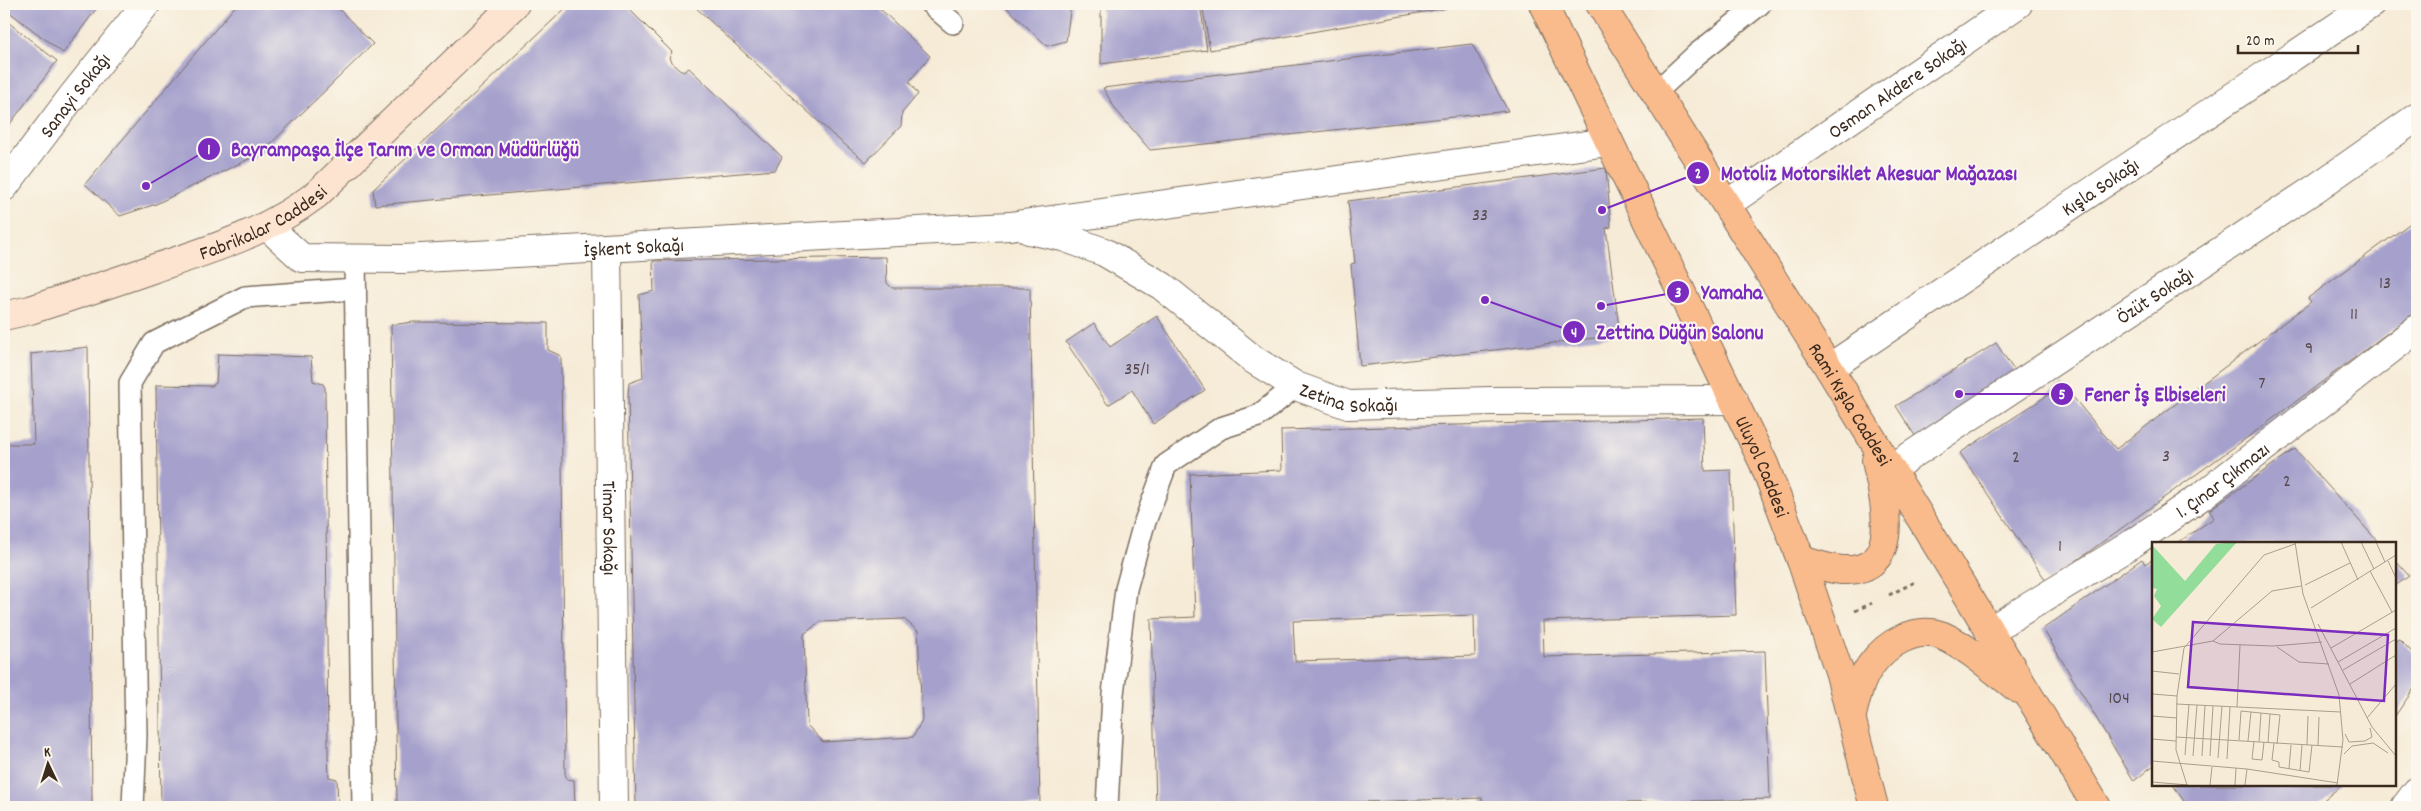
<svg xmlns="http://www.w3.org/2000/svg" width="2421" height="811" font-family="Dekko,sans-serif">
	<rect width="100%" height="100%" fill="#fbf7ec"/>
	<filter id="ink" filterUnits="userSpaceOnUse"><feTurbulence type="fractalNoise" baseFrequency=".02" numOctaves="2"/><feDisplacementMap in="SourceGraphic" scale="10" xChannelSelector="R" yChannelSelector="G"/><feConvolveMatrix kernelMatrix="1 2 1 2 8 2 1 2 1" color-interpolation-filters="sRGB"/></filter>
	<filter id="wash" filterUnits="userSpaceOnUse"><feTurbulence type="fractalNoise" baseFrequency=".0096" numOctaves="4" result="noise"/><feDisplacementMap in="SourceGraphic" scale="20" xChannelSelector="R" yChannelSelector="G"/><feGaussianBlur stdDeviation="1.12" result="paint"/><feColorMatrix in="noise" values="0 0 0 0 0 0 0 0 0 0 0 0 0 0 0 0 0 1.4 0 .05"/><feComposite in="paint" operator="in"/></filter>
	<g filter="url(#wash)">
		<rect width="100%" height="100%" fill="#f6ebd7"/>
		<g id="blocks">
			<path fill="#a6a1cc" fill-rule="evenodd" d="M4 4H100L63 53 4 8Z
				M237 4H334L373 44 261 153 156 204 120 216 85 184Z
				M570 4H624L672 52 669 58 671 62 683 72 689 68 782 157 775 170 375 205 373 190 380 183Z
				M692 4H875L930 56 909 82 918 94 902 113 901 126 866 162 833 135Z
				M1003 4H1071L1066 41 1047 46Z
				M1101 4H1200L1207 50 1101 64Z
				M1202 4H1446L1447 8 1210 50Z
				M4 19 57 61 4 132Z
				M1472 44 1508 111 1150 150 1116 110 1103 88Z
				M1606 168 1611 227 1606 228 1620 335 1360 366 1351 264 1355 263 1348 201Z
				M2416 219 2417 311 2259 429 2047 582 1960 453 2063 385 2116 449 2311 302 2308 298Z
				M886 257 887 283 892 288H1030L1040 807H636L628 395 629 383 643 378 639 295 654 291 653 261ZM904 619 918 631 922 720 913 737 823 742 807 725 804 634 820 622Z
				M1157 316 1205 390 1153 424 1132 390 1108 405 1066 342 1094 323 1110 347Z
				M413 322 548 323V350L561 356 565 774 567 779 574 780 575 807H397L391 325Z
				M1996 343 2021 381 1921 445 1896 406Z
				M88 347 92 807H4V444H34L31 354Z
				M218 354 311 357 313 381 323 384 325 388 328 755 329 777 337 779 338 807H161L156 385 212 386 216 383Z
				M1703 418 1705 471 1731 470 1736 615 1543 621 1544 657 1765 651 1770 799 1543 805V807H1482V798L1296 804V807H1156L1151 619 1195 617 1190 474 1282 470 1281 430ZM1474 615 1475 656 1295 661 1293 621Z
				M2295 449 2380 544H2176L2214 518 2209 510Z
				M2154 558V765L2134 781 2043 629 2142 559 2145 564Z
				M2395 560 2409 576 2395 586Z
				M2399 639 2417 657V684L2395 716V641Z
				M2173 785H2342L2315 807H2188Z"/>
		</g>
	</g>
	<g filter="url(#ink)">
		<use href="#blocks" fill-opacity="0" stroke="#7c6e5f" stroke-width="1"/>
		<g fill="none" stroke-linecap="round" stroke-linejoin="round">
			<g stroke="#7c6e5f" stroke-width="24">
				<path id="lane" d="M931 4 953 23
					M1655 93 1697 54 1760 4
					M355 259 363 807
					M133 807 136 736 130 383 154 343 245 297 355 289
					M1107 807 1113 694 1126 589 1143 527 1166 465 1221 428 1258 416 1296 386"/>
			</g>
			<g stroke="#7c6e5f" stroke-width="30">
				<g id="street">
					<path id="s1" d="M4 187 74 94 146 4"/>
					<path id="s2" d="M1727 204 2018 4"/>
					<path id="s3" d="M268 227 302 258 403 259 1010 226 1608 142"/>
					<path id="s4" d="M1029 230 1063 237 1104 252 1162 286 1254 360 1296 386 1348 405 1491 401 1734 400"/>
					<path id="s5" d="M607 249 614 807"/>
					<path id="s6" d="M1829 368 2371 4"/>
					<path id="s7" d="M1889 470 2316 188 2417 117"/>
					<path id="s8" d="M1989 631 2127 547 2203 495 2417 329"/>
					<path d="M2405 807 2417 791"/>
				</g>
			</g>
			<g stroke="#7c6e5f" stroke-width="30">
				<g id="secondary">
					<path id="s9" d="M4 316 30 310C73 296 115 282 158 267 216 248 267 232 317 194L515 4"/>
				</g>
			</g>
			<g stroke="#7c6e5f" stroke-width="30">
				<g id="primary">
					<path id="s10" d="M1543 4 1764 464 1801 560 1840 674 1874 807"/>
					<path id="s11" d="M1600 4 1829 368 2097 807"/>
					<path d="M1801 560C1815 564 1828 569 1842 570 1906 573 1883 497 1876 460"/>
					<path d="M1852 715C1856 698 1860 680 1871 665 1886 644 1916 625 1943 636 1968 647 1996 672 2018 689"/>
				</g>
			</g>
			<path stroke="#7c6e5f" stroke-width="3" stroke-dasharray="4 4" stroke-linecap="butt" d="M1889 595 1917 581
				M1855 611 1872 603"/>
			<use href="#lane" stroke="#fff" stroke-width="21"/>
			<use href="#street" stroke="#fff" stroke-width="28"/>
			<use href="#secondary" stroke="#fde4d1" stroke-width="28"/>
			<use href="#primary" stroke="#fabb8c" stroke-width="28"/>
		</g>
	</g>
	<g text-anchor="middle" stroke-width="4" stroke-linejoin="round" paint-order="stroke">
		<g font-size="18" fill="#56484a">
			<text x="1480" y="220">33</text>
			<text x="2385" y="288">13</text>
			<text x="2354" y="319">11</text>
			<text x="2309" y="353">9</text>
			<text x="1137" y="374">35/1</text>
			<text x="2262" y="388">7</text>
			<text x="2166" y="461">3</text>
			<text x="2016" y="462">2</text>
			<text x="2287" y="486">2</text>
			<text x="2060" y="551">1</text>
			<text x="2119" y="703">104</text>
		</g>
		<g font-size="20" fill="#3b2a1e" stroke="#fbf7ec">
			<text dy="7" stroke="none"><textPath href="#s2" startOffset="206">Osman Akdere Sokağı</textPath></text>
			<text dy="7" stroke="none"><textPath href="#s1" startOffset="116">Sanayi Sokağı</textPath></text>
			<text dy="7" stroke="none"><textPath href="#s6" startOffset="326">Kışla Sokağı</textPath></text>
			<text dy="7" stroke="none"><textPath href="#s9" startOffset="276">Fabrikalar Caddesi</textPath></text>
			<text dy="7" stroke="none"><textPath href="#s3" startOffset="378">İşkent Sokağı</textPath></text>
			<text dy="7" stroke="none"><textPath href="#s7" startOffset="318">Özüt Sokağı</textPath></text>
			<text dy="7" stroke="none"><textPath href="#s4" startOffset="368">Zetina Sokağı</textPath></text>
			<text dy="7" stroke="none"><textPath href="#s11" startOffset="472">Rami Kışla Caddesi</textPath></text>
			<text dy="7" stroke="none"><textPath href="#s10" startOffset="512">Uluyol Caddesi</textPath></text>
			<text dy="7" stroke="none"><textPath href="#s8" startOffset="278">1. Çınar Çıkmazı</textPath></text>
			<text dy="7" stroke="none"><textPath href="#s5" startOffset="279">Timar Sokağı</textPath></text>
		</g>
	</g>
	<g transform="translate(2152 542)">
		<rect width="244" height="244" fill="#f6ebd7"/>
		<path d="M85 0 9 85 0 77 9 64 2 54 5 47 0 46 1 4 33 39 64 2Z" fill="#92dd99"/>
		<path fill="none" stroke="#ab9e8d" stroke-width="1" d="M143 0 151 52 187 153 191 198 185 243M189 0 206 38M209 0 222 27M224 0 233 20M236 19 244 36M218 29 240 70M153 43 198 21M159 66 244 13M166 82 220 185 244 214M61 99 68 102 121 104 170 100M125 105 147 120 177 122M179 106 244 68M0 110 61 99 120 49 149 44M186 120 244 86M191 128 244 97M0 129 27 132M198 142 244 113M0 152 25 154M24 162 189 170M85 165 88 103M0 174 25 176M215 176 244 142M193 192 197 200 213 199 220 195 218 186M24 195 191 205M0 197 24 199M87 198 89 169 128 173 125 202M96 199 99 170M102 199 100 217 110 218 112 200M107 200 109 171M116 201 118 172M122 201 120 218 127 220V225L157 230 160 203M155 203 156 174M166 204 167 175M192 212 200 204 221 201 236 211M33 213 37 162M41 214 45 163M50 214 53 163M58 214 61 164M66 216 70 164M75 217 78 165M0 219 95 227 186 241M137 227 139 203M148 229 150 203M0 240 36 243M35 243 24 208 25 154 32 106 112 13 143 2M58 243 60 225M83 243 84 226M93 243 95 227"/>
		<path fill="#7b2cbf" fill-opacity="0.15" stroke="#7b2cbf" stroke-width="2.5" d="M41 80 236 93 232 159 36 145Z"/>
		<rect width="244" height="244" fill="none" stroke="#3b2a1e" stroke-width="2.5"/>
	</g>
	<path fill="none" stroke="#7b2cbf" stroke-width="2" d="M146 186L209 149M1602 210L1698 173M1601 306L1678 292M1485 300L1574 332M1959 394L2062 394"/>
	<g fill="#7b2cbf" stroke="#fbf7ec" stroke-width="2">
		<circle cx="146" cy="186" r="5"/>
		<circle cx="1602" cy="210" r="5"/>
		<circle cx="1601" cy="306" r="5"/>
		<circle cx="1485" cy="300" r="5"/>
		<circle cx="1959" cy="394" r="5"/>
		<circle cx="209" cy="149" r="12"/>
		<circle cx="1698" cy="173" r="12"/>
		<circle cx="1678" cy="292" r="12"/>
		<circle cx="1574" cy="332" r="12"/>
		<circle cx="2062" cy="394" r="12"/>
	</g>
	<g font-size="15" text-anchor="middle" font-weight="bold" fill="#fff">
		<text x="209" y="154">1</text>
		<text x="1698" y="178">2</text>
		<text x="1678" y="297">3</text>
		<text x="1574" y="337">4</text>
		<text x="2062" y="399">5</text>
	</g>
	<g font-size="21" text-anchor="middle" font-weight="bold" fill="#7b2cbf" stroke="#fbf7ec" stroke-width="4" stroke-linejoin="round" paint-order="stroke">
		<text x="405" y="156">Bayrampaşa İlçe Tarım ve Orman Müdürlüğü</text>
		<text x="1869" y="180">Motoliz Motorsiklet Akesuar Mağazası</text>
		<text x="1732" y="299">Yamaha</text>
		<text x="1680" y="339">Zettina Düğün Salonu</text>
		<text x="2155" y="401">Fener İş Elbiseleri</text>
	</g>
	<rect width="2421" height="811" fill="none" stroke="#fbf7ec" stroke-width="20"/>
	<g transform="translate(48 764) rotate(356)" stroke="#fbf7ec" stroke-width="4" paint-order="stroke">
	<path d="M0-4L9 19L0 12L-9 19Z" fill="#3b2a1e"/>
	<text y="-8" font-size="14" font-weight="bold" text-anchor="middle" fill="#3b2a1e">K</text>
	</g>
	<path d="M2238 45v8h120v-8" fill="none" stroke="#3b2a1e" stroke-width="2.5"/>
	<text x="2246" y="45" font-size="15" fill="#3b2a1e" stroke="#fbf7ec" stroke-width="4" paint-order="stroke">20 m</text>
</svg>
